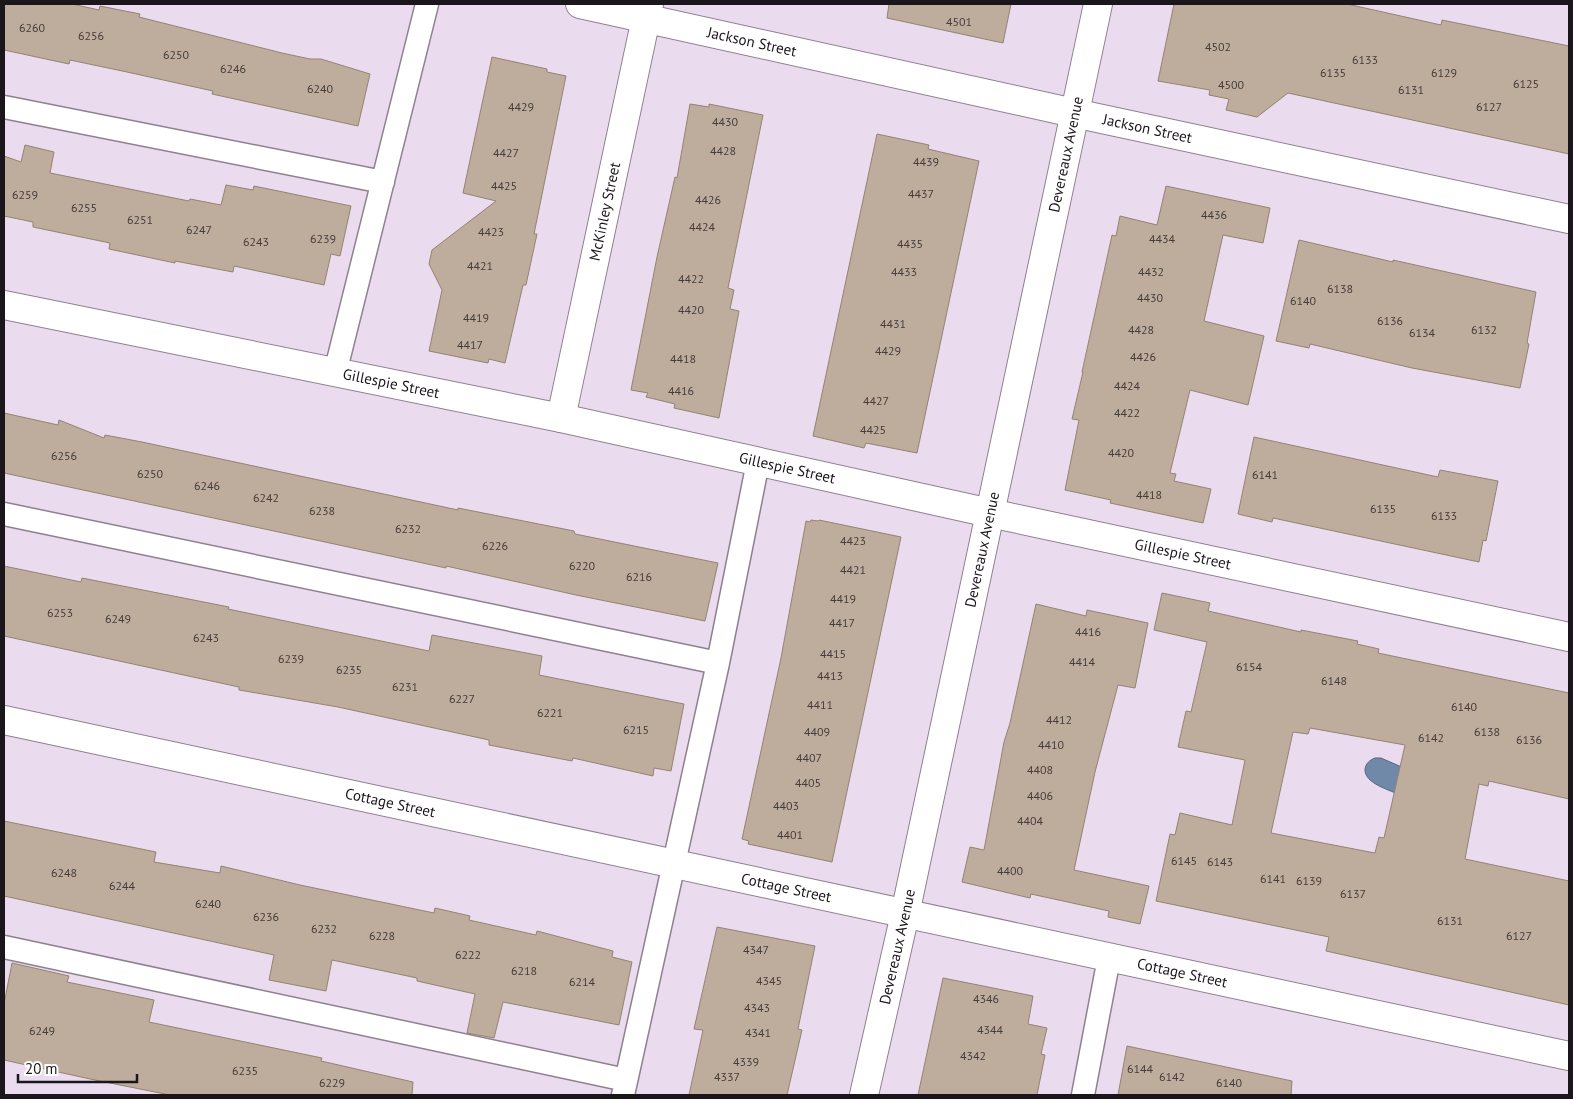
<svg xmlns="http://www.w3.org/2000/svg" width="1573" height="1099" font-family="'PT Sans',sans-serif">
	<rect width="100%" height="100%" fill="#ebdbee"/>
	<path fill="#7089a9" stroke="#56667f" d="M1375 758H1381L1413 772 1402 796C1391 790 1364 784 1365 769 1366 763 1370 760 1375 758Z"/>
	<path fill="#bead9c" stroke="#938373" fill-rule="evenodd" d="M4 4H72L99 10 100 6 140 14 139 17 282 53 310 59H321L370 74 358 126 212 94 213 91 127 72 70 60 69 64 4 50Z
		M889 4H1011L1003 43 887 18Z
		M1174 4H1347L1441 25 1442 20 1569 46V154L1288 93 1257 117 1226 110 1229 99 1209 95 1210 90 1158 81Z
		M492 57 547 69V72L566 76 534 234H537L532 257 526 285H523L505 363 489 359 488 363 429 351 442 290 429 264 432 250 496 201 463 193Z
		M690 104 709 107V104L763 115 728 288 734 290 730 309 739 311 719 418 674 408 675 404 646 397 648 393 631 390 657 257 675 177 677 178Z
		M877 134 929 145 928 149 979 161 917 453 866 443 864 448 813 436Z
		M25 145 54 152 50 173 189 201 190 199 221 205 226 185 253 190 254 186 351 206 340 256 331 254 324 285 234 266 233 272 175 261V263L109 249 110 243 33 227V222L4 216V156L21 162Z
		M1166 186 1270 208 1263 243 1223 235 1204 321 1264 336 1248 405 1190 390 1170 473 1176 474 1174 481 1211 489 1203 523 1110 503 1111 500 1065 490 1079 420 1072 419 1083 372H1082L1112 235 1116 236 1120 216 1157 225Z
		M1299 240 1393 262V260L1536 292 1527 343 1529 344 1520 388 1412 368 1310 344 1309 348 1276 341Z
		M4 413 58 425 59 420 104 438 105 435 142 442 458 510V508L574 531 575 534 718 563 705 621 576 595 446 566V568L4 473Z
		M1254 437 1438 477 1440 470 1498 481 1486 541 1483 540 1479 562 1273 518 1272 522 1238 514Z
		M811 520 818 521 819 520 901 537 832 862 748 844 749 841 742 839 781 658 806 521 810 522Z
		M4 566 81 582 82 578 229 607 228 609 429 651 432 635 542 656 539 675 684 704 671 771 654 768 653 776 573 758 572 761 489 745V740L338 707 239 690V687L4 636Z
		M1162 593 1210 603 1208 611 1301 632V630L1358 641 1357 644 1379 649 1378 653 1569 693V799L1489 781 1488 786 1479 784 1465 859 1569 881V1005L1326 951 1329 937 1156 901 1170 834 1175 835 1180 813 1232 825 1245 760 1178 747 1186 711 1191 712 1207 642 1154 630ZM1310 728 1405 745 1384 838 1379 837 1375 853 1271 833 1293 732 1308 734Z
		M1036 604 1086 616 1087 610 1148 623 1135 688 1118 685 1095 772 1074 870 1149 886 1140 924 1108 917 1109 911 1031 894 1030 898 962 882 970 847 984 850 1004 742 1010 723Z
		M4 821 156 852 154 862 220 873 221 866 300 885 434 913 435 908 470 916 469 920 536 935 537 931 613 951 612 957 632 962 619 1025 503 1002 494 1038 467 1033 475 994 417 981V978L332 960 326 991 269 980 274 955 4 896Z
		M717 927 815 946 798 1029 802 1030 787 1095H689L703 1030 694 1029Z
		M12 963 69 976 67 982 154 1000 149 1022 322 1058 321 1061 413 1082 412 1095H170L90 1079 4 1060V1004Z
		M943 978 1033 996 1028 1024 1047 1028 1041 1054 1045 1055 1037 1095H918Z
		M1127 1046 1292 1081 1291 1095H1118Z"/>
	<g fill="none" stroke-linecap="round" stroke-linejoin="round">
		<g stroke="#8f8091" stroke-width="25">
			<path id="service" d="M4 107 383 182
				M335 373 427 4
				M4 514 718 663
				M4 947 626 1080
				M623 1095 718 663 758 462
				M1083 1095 1109 958"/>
		</g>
		<g stroke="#8f8091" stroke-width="30">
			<g id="minor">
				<path id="s1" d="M580 4 1074 113 1569 219"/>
				<path id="s2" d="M4 305 561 418 990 513 1569 637"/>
				<path id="s3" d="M561 418 649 4"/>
				<path id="s4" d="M4 720 1569 1056"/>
				<path id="s5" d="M864 1095 905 914 1098 4"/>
			</g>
		</g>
		<use href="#service" stroke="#fff" stroke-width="22"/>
		<use href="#minor" stroke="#fff" stroke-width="28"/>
	</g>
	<g text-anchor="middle" stroke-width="4.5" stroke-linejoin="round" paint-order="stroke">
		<g font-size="12" fill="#443c3c">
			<text x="959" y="26">4501</text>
			<text x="32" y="32">6260</text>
			<text x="91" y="40">6256</text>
			<text x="1218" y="51">4502</text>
			<text x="176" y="59">6250</text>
			<text x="1365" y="64">6133</text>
			<text x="233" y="73">6246</text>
			<text x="1333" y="77">6135</text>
			<text x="1444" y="77">6129</text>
			<text x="1526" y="88">6125</text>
			<text x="1231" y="89">4500</text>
			<text x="320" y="93">6240</text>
			<text x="1411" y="94">6131</text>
			<text x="521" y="111">4429</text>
			<text x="1489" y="111">6127</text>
			<text x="725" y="126">4430</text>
			<text x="723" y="155">4428</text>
			<text x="506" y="157">4427</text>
			<text x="926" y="166">4439</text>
			<text x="504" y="190">4425</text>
			<text x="921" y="198">4437</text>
			<text x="25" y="199">6259</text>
			<text x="708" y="204">4426</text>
			<text x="84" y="212">6255</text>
			<text x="1214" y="219">4436</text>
			<text x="140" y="224">6251</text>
			<text x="702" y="231">4424</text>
			<text x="199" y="234">6247</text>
			<text x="491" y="236">4423</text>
			<text x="323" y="243">6239</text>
			<text x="1162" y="243">4434</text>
			<text x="256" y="246">6243</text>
			<text x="910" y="248">4435</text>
			<text x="480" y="270">4421</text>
			<text x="904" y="276">4433</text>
			<text x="1151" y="276">4432</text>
			<text x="691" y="283">4422</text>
			<text x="1340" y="293">6138</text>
			<text x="1150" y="302">4430</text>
			<text x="1303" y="305">6140</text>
			<text x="691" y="314">4420</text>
			<text x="476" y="322">4419</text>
			<text x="1390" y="325">6136</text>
			<text x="893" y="328">4431</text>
			<text x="1141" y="334">4428</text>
			<text x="1484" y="334">6132</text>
			<text x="1422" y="337">6134</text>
			<text x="470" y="349">4417</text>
			<text x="888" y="355">4429</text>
			<text x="1143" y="361">4426</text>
			<text x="683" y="363">4418</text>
			<text x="1127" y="390">4424</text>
			<text x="681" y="395">4416</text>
			<text x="876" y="405">4427</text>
			<text x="1127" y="417">4422</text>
			<text x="873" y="434">4425</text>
			<text x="1121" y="457">4420</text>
			<text x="64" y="460">6256</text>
			<text x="150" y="478">6250</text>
			<text x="1265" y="479">6141</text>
			<text x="207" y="490">6246</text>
			<text x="1149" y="499">4418</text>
			<text x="266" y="502">6242</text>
			<text x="1383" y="513">6135</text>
			<text x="322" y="515">6238</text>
			<text x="1444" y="520">6133</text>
			<text x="408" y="533">6232</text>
			<text x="853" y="545">4423</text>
			<text x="495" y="550">6226</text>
			<text x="582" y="570">6220</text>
			<text x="853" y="574">4421</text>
			<text x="639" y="581">6216</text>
			<text x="843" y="603">4419</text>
			<text x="60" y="617">6253</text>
			<text x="118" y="623">6249</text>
			<text x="842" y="627">4417</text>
			<text x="1088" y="636">4416</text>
			<text x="206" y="642">6243</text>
			<text x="833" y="658">4415</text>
			<text x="291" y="663">6239</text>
			<text x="1082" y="666">4414</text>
			<text x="1249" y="671">6154</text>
			<text x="349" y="674">6235</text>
			<text x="830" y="680">4413</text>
			<text x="1334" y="685">6148</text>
			<text x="405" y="691">6231</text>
			<text x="462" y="703">6227</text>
			<text x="820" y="709">4411</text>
			<text x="1464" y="711">6140</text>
			<text x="550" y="717">6221</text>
			<text x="1059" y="724">4412</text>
			<text x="636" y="734">6215</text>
			<text x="817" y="736">4409</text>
			<text x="1487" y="736">6138</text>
			<text x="1431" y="742">6142</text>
			<text x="1529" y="744">6136</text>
			<text x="1051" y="749">4410</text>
			<text x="809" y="762">4407</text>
			<text x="1040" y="774">4408</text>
			<text x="808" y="787">4405</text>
			<text x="1040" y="800">4406</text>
			<text x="786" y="810">4403</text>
			<text x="1030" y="825">4404</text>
			<text x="790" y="839">4401</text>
			<text x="1184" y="865">6145</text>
			<text x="1220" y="866">6143</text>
			<text x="1010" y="875">4400</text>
			<text x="64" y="877">6248</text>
			<text x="1273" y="883">6141</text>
			<text x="1309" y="885">6139</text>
			<text x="122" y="890">6244</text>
			<text x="1353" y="898">6137</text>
			<text x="208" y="908">6240</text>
			<text x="266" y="921">6236</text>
			<text x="1450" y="925">6131</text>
			<text x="324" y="933">6232</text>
			<text x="382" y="940">6228</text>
			<text x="1519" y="940">6127</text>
			<text x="756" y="954">4347</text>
			<text x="468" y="959">6222</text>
			<text x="524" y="975">6218</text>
			<text x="769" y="985">4345</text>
			<text x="582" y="986">6214</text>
			<text x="986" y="1003">4346</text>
			<text x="757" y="1012">4343</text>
			<text x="990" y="1034">4344</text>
			<text x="42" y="1035">6249</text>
			<text x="758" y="1037">4341</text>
			<text x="973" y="1060">4342</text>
			<text x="746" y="1066">4339</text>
			<text x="1140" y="1073">6144</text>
			<text x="245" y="1075">6235</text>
			<text x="727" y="1081">4337</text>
			<text x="1172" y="1081">6142</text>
			<text x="332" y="1087">6229</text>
			<text x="1229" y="1087">6140</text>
		</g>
		<g font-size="15" fill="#1b161c" stroke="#fff">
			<text dy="5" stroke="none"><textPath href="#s1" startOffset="176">Jackson Street</textPath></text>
			<text dy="5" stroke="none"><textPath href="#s1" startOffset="581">Jackson Street</textPath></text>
			<text dy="5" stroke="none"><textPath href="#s5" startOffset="962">Devereaux Avenue</textPath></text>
			<text dy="5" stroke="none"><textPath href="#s3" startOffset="211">McKinley Street</textPath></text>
			<text dy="5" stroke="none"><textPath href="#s2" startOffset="395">Gillespie Street</textPath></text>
			<text dy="5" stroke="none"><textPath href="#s2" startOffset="800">Gillespie Street</textPath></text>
			<text dy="5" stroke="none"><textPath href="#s5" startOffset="558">Devereaux Avenue</textPath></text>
			<text dy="5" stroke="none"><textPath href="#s2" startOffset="1205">Gillespie Street</textPath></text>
			<text dy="5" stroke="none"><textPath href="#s4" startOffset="395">Cottage Street</textPath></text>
			<text dy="5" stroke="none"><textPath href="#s4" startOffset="800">Cottage Street</textPath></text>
			<text dy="5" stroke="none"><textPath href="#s5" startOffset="152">Devereaux Avenue</textPath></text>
			<text dy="5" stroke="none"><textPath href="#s4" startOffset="1205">Cottage Street</textPath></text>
		</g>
	</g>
	<rect width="1573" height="1099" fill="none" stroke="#1b161c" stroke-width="10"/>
	<path d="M18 1074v8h119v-8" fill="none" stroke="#1b161c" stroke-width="2.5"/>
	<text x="25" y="1074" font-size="15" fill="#1b161c" stroke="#ffffff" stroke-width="4" paint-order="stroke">20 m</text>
</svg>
